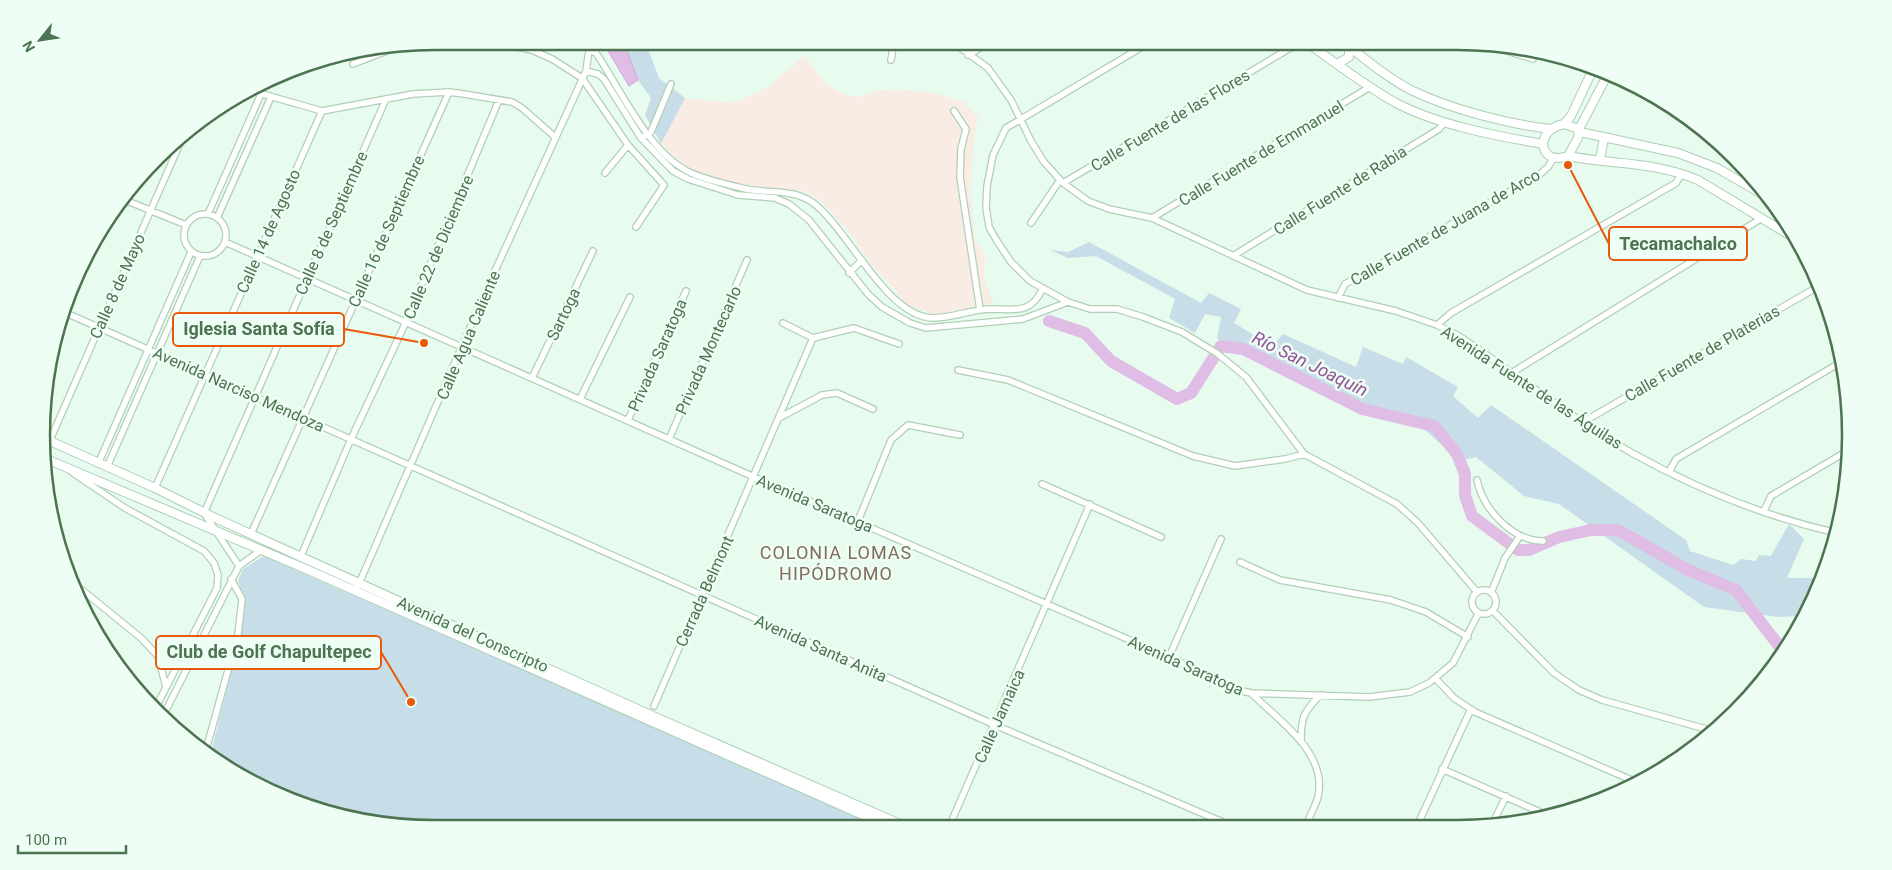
<svg xmlns="http://www.w3.org/2000/svg" width="1892" height="870" font-family="Roboto,sans-serif">
	<rect width="100%" height="100%" fill="#e8fbef"/>
	<path fill="#f8ece5" d="M805 55 824 83 843 94 858 97 876 91 895 89 936 93 965 103 978 117 973 147 971 192 974 237 985 255 984 279 994 304 976 305 970 309 935 315 908 305 870 263 849 232 821 201 807 192 732 183 708 176 682 164 661 144 685 98 735 103 768 87Z"/>
	<path fill="#c7dde8" d="M623 41H645L659 78 685 98 661 144 645 115 651 98 638 80Z
		M1089 242 1201 303 1209 293 1241 309 1234 323 1272 346 1283 334 1356 367 1363 347 1403 364 1406 357 1458 387 1453 396 1478 418 1491 405 1686 540 1690 551 1733 565 1741 559 1756 561 1759 555 1771 556 1789 524 1804 539 1787 578H1823L1803 616 1778 617 1704 607 1559 504 1524 496 1476 457 1460 461 1417 423 1360 411 1264 358 1217 339 1221 317 1205 314 1195 333 1169 318 1175 299 1096 256 1068 258 1050 250 1068 252Z
		M264 556 881 827 435 829 358 821 285 799 211 753 230 674 244 599 238 581 243 569Z"/>
	<path fill="#dfbde4" stroke="#d0a4d5" d="M602 41H623L638 80 629 86Z"/>
	<g fill="none" stroke-linecap="round" stroke-linejoin="round">
		<path stroke="#dfbde4" stroke-width="12" d="M1049 321 1085 333 1111 361 1177 399 1191 393 1221 346 1243 349 1362 409 1434 426 1457 454 1465 474V495L1472 516 1518 550H1529L1559 537 1591 530H1618L1688 570 1736 590 1783 651"/>
		<g stroke="#b1cfb7" stroke-width="8">
			<path id="street" d="M488 41 532 50 552 59 582 78 628 145 664 185 636 227
				M951 41 988 68 1011 100 1031 141 1044 162 1063 183 1088 201 1109 209 1152 218 1307 290 1396 311 1437 325 1459 336C1517 374 1572 419 1632 453 1695 488 1767 517 1837 533
				M1152 41 1006 128 993 155 987 186 986 207 989 227 997 241 1011 262 1030 281 1068 302 1090 309H1117L1143 317 1182 332 1218 354 1246 377 1304 454 1397 504 1418 523 1477 592
				M1484 44 1533 59
				M968 55 992 41
				M891 60 894 41
				M353 64 397 47
				M586 71 598 74 604 79 641 138 673 171 688 179 738 195 775 198 789 204 809 220 868 294 882 307 910 323 926 328 1023 319 1068 302
				M248 90 322 111 413 94 449 92 464 94 512 102 522 108 555 137
				M954 111 966 129 961 149 960 177 980 310
				M643 137 651 132 671 84
				M605 173 628 145
				M1063 183 1302 41
				M125 200 186 225
				M184 235a21 21 0 1 1 42 0a21 21 0 1 1-42 0Z
				M208 214 261 94
				M217 218 271 97
				M1152 218 1370 87
				M1031 223 1060 180
				M225 242 754 477 1169 657 1238 690 1251 693 1369 697 1410 692 1429 683 1453 663 1478 614
				M1233 256 1439 129 1445 122
				M849 273 862 260
				M1338 298 1345 284 1539 175 1548 167 1554 157
				M66 313 995 725 1232 826
				M783 323 813 338
				M1437 325 1451 313 1676 183 1682 173
				M813 338 854 328 899 344
				M958 370 1008 380 1193 456 1235 466 1285 459 1304 454
				M1513 372 1762 218
				M532 378 593 251
				M580 399 630 297
				M779 418 822 395 837 393 873 409
				M628 420 686 291
				M1583 422 1821 285
				M669 439 747 260
				M50 440 185 132
				M98 464 191 252
				M107 467 200 256
				M1669 472 1676 459 1843 361
				M73 473 125 508 204 551 214 563 218 575 217 588 156 707
				M1477 480C1483 509 1512 541 1543 541
				M1042 484 1161 537
				M155 488 322 111
				M1764 511 1771 496 1849 450
				M858 521 891 440 908 425 960 435
				M251 534 449 92
				M301 556 351 439 406 322 499 100
				M1240 562 1280 580 1391 600 1426 612 1468 637
				M239 566 204 513 386 99
				M76 585 141 638 158 656 166 687
				M358 586 489 284 586 71 589 50 596 53C621 90 649 154 691 173 707 180 725 184 742 188 765 194 791 188 812 202 848 228 886 317 933 318 951 318 970 310 989 309 1015 309 1031 315 1043 288
				M1472 602a12 12 0 1 1 24 0a12 12 0 1 1-24 0Z
				M1491 593 1505 558 1520 536
				M1493 611 1554 673 1579 690 1602 700 1713 731
				M1169 657 1221 539
				M1435 678 1454 698 1475 712 1636 782
				M1251 693C1278 720 1328 752 1318 797 1315 807 1309 817 1306 826
				M654 706 813 338
				M163 716 239 566 260 551
				M1301 742C1301 717 1303 713 1320 695
				M206 750 238 634 242 599 231 579
				M1442 769 1547 815
				M1492 825 1506 796
				M1417 826 1471 709
				M949 827 1090 504"/>
		</g>
		<g stroke="#accfb3" stroke-width="10">
			<path id="secondary" d="M1305 41C1335 63 1364 85 1396 103 1438 125 1496 136 1543 144
				M1342 41C1364 58 1386 77 1411 90 1450 109 1507 124 1551 129
				M1337 64 1349 57V47
				M1564 124 1579 129 1578 138 1568 156C1539 167 1533 130 1564 124Z
				M1564 124 1571 116 1594 67
				M1579 129 1609 72
				M1580 132 1678 153 1717 168 1769 198
				M1568 156C1614 165 1653 161 1698 180L1796 239
				M1600 160 1604 138
				M41 437 155 488 213 517 653 716 907 827
				M44 458 306 569 890 827"/>
		</g>
		<use href="#street" stroke="#fff" stroke-width="5.5"/>
		<use href="#secondary" stroke="#fff" stroke-width="8"/>
	</g>
	<g text-anchor="middle" stroke-width="5" stroke-linejoin="round" paint-order="stroke">
		<g font-size="16" fill="#4d7451" stroke="#eefef4">
			<text transform="translate(1170 120) rotate(-31)" y="6">Calle Fuente de las Flores</text>
			<text transform="translate(1261 153) rotate(-31)" y="6">Calle Fuente de Emmanuel</text>
			<text transform="translate(1340 190) rotate(-32)" y="6">Calle Fuente de Rabia</text>
			<text transform="translate(331 223) rotate(-66)" y="6">Calle 8 de Septiembre</text>
			<text transform="translate(1445 227) rotate(-30)" y="6">Calle Fuente de Juana de Arco</text>
			<text transform="translate(268 231) rotate(-66)" y="6">Calle 14 de Agosto</text>
			<text transform="translate(386 231) rotate(-66)" y="6">Calle 16 de Septiembre</text>
			<text transform="translate(438 247) rotate(-67)" y="6">Calle 22 de Diciembre</text>
			<text transform="translate(117 286) rotate(-66)" y="6">Calle 8 de Mayo</text>
			<text transform="translate(563 314) rotate(-64)" y="6">Sartoga</text>
			<text transform="translate(468 335) rotate(-67)" y="6">Calle Agua Caliente</text>
			<text transform="translate(708 350) rotate(-66)" y="6">Privada Montecarlo</text>
			<text transform="translate(1702 353) rotate(-30)" y="6">Calle Fuente de Platerias</text>
			<text transform="translate(657 355) rotate(-66)" y="6">Privada Saratoga</text>
			<text transform="translate(1532 387) rotate(33)" y="6">Avenida Fuente de las Águilas</text>
			<text transform="translate(239 389) rotate(24)" y="6">Avenida Narciso Mendoza</text>
			<text transform="translate(815 503) rotate(23)" y="6">Avenida Saratoga</text>
			<text transform="translate(704 591) rotate(-66)" y="6">Cerrada Belmont</text>
			<text transform="translate(473 634) rotate(24)" y="6">Avenida del Conscripto</text>
			<text transform="translate(821 648) rotate(24)" y="6">Avenida Santa Anita</text>
			<text transform="translate(1186 665) rotate(24)" y="6">Avenida Saratoga</text>
			<text transform="translate(999 716) rotate(-66)" y="6">Calle Jamaica</text>
		</g>
		<g font-size="18" font-style="italic" fill="#93529a" stroke="#eefef4">
			<text transform="translate(1310 364) rotate(26)" y="6">Río San Joaquín</text>
		</g>
		<g font-size="18" letter-spacing="1" fill="#836c5d" stroke="#eefef4">
			<text x="836" y="559">COLONIA LOMAS<tspan x="836" dy="21">HIPÓDROMO</tspan></text>
		</g>
	</g>
	<path d="M0 0H1892V870H0ZM435 50H1457A385 385 0 0 1 1842 435V435A385 385 0 0 1 1457 820H435A385 385 0 0 1 50 435V435A385 385 0 0 1 435 50Z" fill="#eefef4" fill-rule="evenodd"/>
	<path fill="none" stroke="#4d7451" stroke-width="2.5" d="M435 50H1457A385 385 0 0 1 1842 435V435A385 385 0 0 1 1457 820H435A385 385 0 0 1 50 435V435A385 385 0 0 1 435 50Z"/>
	<path fill="none" stroke="#e8590c" stroke-width="2" d="M1568 165L1609 244M424 343L344 329M411 702L381 652"/>
	<g fill="#e8590c" stroke="#eefef4" stroke-width="2">
		<circle cx="1568" cy="165" r="5"/>
		<circle cx="424" cy="343" r="5"/>
		<circle cx="411" cy="702" r="5"/>
	</g>
	<g fill="#eefef4" stroke="#e8590c" stroke-width="2">
		<rect x="1609" y="227" width="138" height="33" rx="5"/>
		<rect x="173" y="313" width="171" height="33" rx="5"/>
		<rect x="156" y="636" width="225" height="33" rx="5"/>
	</g>
	<g font-size="18" text-anchor="middle" font-weight="bold" fill="#4d7451">
		<text x="1678" y="250">Tecamachalco</text>
		<text x="259" y="335">Iglesia Santa Sofía</text>
		<text x="269" y="658">Club de Golf Chapultepec</text>
	</g>
	<g transform="translate(40 40) rotate(240)" stroke="#eefef4" stroke-width="4" paint-order="stroke">
	<path d="M0-4L9 19L0 12L-9 19Z" fill="#4d7451"/>
	<text y="-8" font-size="14" font-weight="bold" text-anchor="middle" fill="#4d7451">N</text>
	</g>
	<path d="M18 845v8h108v-8" fill="none" stroke="#4d7451" stroke-width="2.5"/>
	<text x="25" y="845" font-size="15" fill="#4d7451" stroke="#eefef4" stroke-width="4" paint-order="stroke">100 m</text>
</svg>
